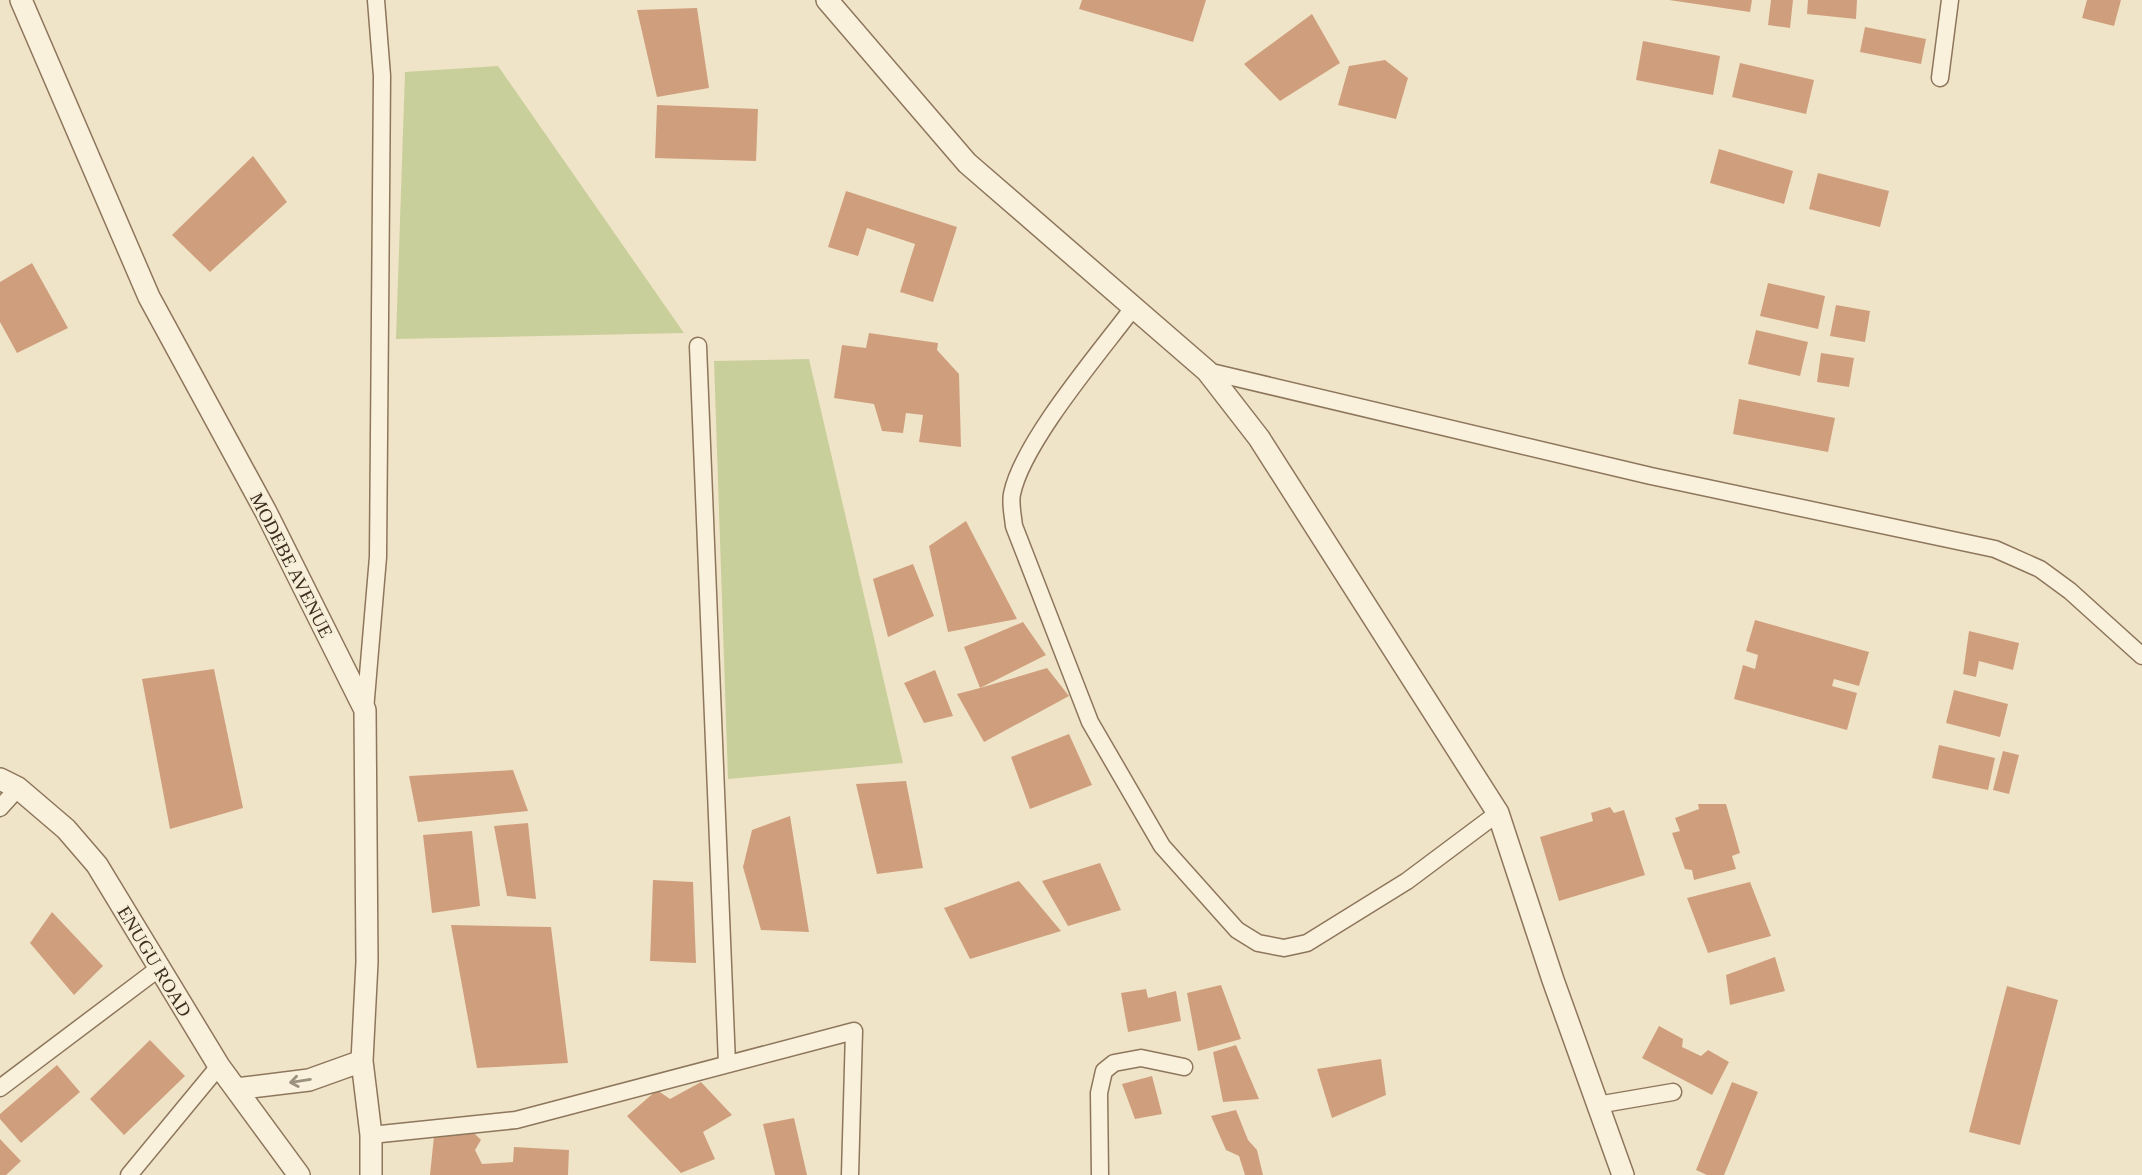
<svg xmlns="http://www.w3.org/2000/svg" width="2142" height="1175" font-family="'Times New Roman',serif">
	<rect width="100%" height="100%" fill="#f0e4c8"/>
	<path fill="#c9cf9b" d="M498 66 684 333 396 339 405 72Z
		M809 359 903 763 728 779 714 361Z"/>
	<path fill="#cf9f7d" d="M1082 0H1206L1193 42 1079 9Z
		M1669 0H1752L1750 12Z
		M1771 0H1793L1790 28 1768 25Z
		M1808 0H1857L1856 19 1807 14Z
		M2087 0H2121L2114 26 2082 18Z
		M697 8 709 88 657 97 637 10Z
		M1312 14 1340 63 1280 101 1244 64Z
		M1865 27 1926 39 1921 64 1860 52Z
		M1643 41 1720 56 1713 95 1636 80Z
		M1385 60 1408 78 1396 119 1338 105 1349 66Z
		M1740 63 1814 80 1806 114 1732 97Z
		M657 105 758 109 756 161 655 158Z
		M1719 149 1793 171 1784 204 1710 183Z
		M253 156 287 202 210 272 172 235Z
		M1818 173 1889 191 1880 227 1809 209Z
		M846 191 957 227 933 302 900 292 915 244 867 228 858 256 828 247Z
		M32 263 68 328 17 353 0 322V282Z
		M1768 283 1825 296 1818 329 1760 316Z
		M1836 305 1870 311 1865 342 1830 336Z
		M1756 330 1808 342 1800 376 1748 364Z
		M869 333 938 343 937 350 959 374 961 447 919 442 923 415 906 413 903 433 882 431 874 404 834 398 842 345 866 348Z
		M1821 353 1854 358 1849 387 1817 382Z
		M1739 399 1835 418 1828 452 1733 434Z
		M966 521 1017 619 948 632 929 546Z
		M913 564 934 616 888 637 873 579Z
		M1755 620 1869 652 1859 686 1834 679 1832 686 1857 693 1847 730 1734 699 1743 665 1755 669 1758 655 1746 651Z
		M1023 622 1046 655 980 688 1047 668 1069 696 984 742 957 694 980 688 964 647Z
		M1969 631 2019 643 2013 670 1979 661 1976 677 1963 674Z
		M214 669 243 808 170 829 142 679Z
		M935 670 953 716 924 723 904 683Z
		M1954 690 2008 704 2000 737 1946 723Z
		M1069 734 1092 785 1030 809 1011 757Z
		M1939 745 1995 758 1988 790 1932 778Z
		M2003 751 2019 755 2009 794 1993 790Z
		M513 770 528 811 418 822 409 776Z
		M906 781 923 868 877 874 856 784Z
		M1698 804H1726L1740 853 1732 856 1736 869 1694 880 1692 870 1685 869 1672 833 1680 831 1675 818 1699 809Z
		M1610 807 1614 813 1624 810 1645 875 1559 901 1540 837 1593 821 1591 813Z
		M790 816 809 932 761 930 743 867 752 830Z
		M528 823 536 899 507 896 494 826Z
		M472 831 480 906 432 913 423 835Z
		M1100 863 1121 910 1068 926 1042 881Z
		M653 880 693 882 696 963 650 961Z
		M1019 881 1061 931 970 959 944 908Z
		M1750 882 1771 936 1708 953 1687 898Z
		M52 912 103 966 74 995 30 943Z
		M451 925 551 927 568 1063 477 1068Z
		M1775 957 1785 991 1730 1005 1726 975Z
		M1221 985 1241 1039 1198 1051 1187 993Z
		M2007 986 2058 1000 2020 1145 1969 1132Z
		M1146 989 1148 998 1176 991 1181 1021 1128 1032 1121 993Z
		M1659 1026 1683 1039 1682 1047 1701 1056 1708 1050 1729 1062 1712 1095 1642 1058Z
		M150 1040 185 1076 124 1135 90 1099Z
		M1236 1045 1259 1099 1223 1102 1213 1052Z
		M1381 1059 1386 1095 1332 1118 1317 1069Z
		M57 1065 80 1092 21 1143 0 1119V1114Z
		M1152 1076 1162 1114 1135 1119 1122 1084Z
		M701 1082 732 1115 703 1132 715 1159 681 1173 627 1116 657 1090 670 1099Z
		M1732 1082 1758 1092 1724 1175H1707L1696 1170Z
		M1236 1110 1248 1140 1257 1150 1263 1175H1245L1239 1156 1226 1150 1211 1116Z
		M794 1118 807 1175H775L763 1124Z
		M473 1132 481 1140 475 1150 482 1164 513 1162 514 1147 569 1150 568 1175H430L434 1136Z
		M0 1139 21 1161 6 1175H0Z"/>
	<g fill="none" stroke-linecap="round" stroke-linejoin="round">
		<g stroke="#8d765c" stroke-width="19">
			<path id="minor" d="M1940 78 1950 0
				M1133 308C1100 352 1022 443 1012 494 1010 503 1013 516 1014 526L1090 722 1162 846 1237 930 1258 943 1284 948 1307 943 1407 881 1498 813
				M698 346 727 1064
				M1207 371 1651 476 1995 549 2040 569 2070 591 2142 656
				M365 710 378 557 382 76 376 0
				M0 808 18 788
				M0 1088 158 969
				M1597 1105 1673 1092
				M371 1135 516 1120 854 1031 850 1175
				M129 1175 219 1066
				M1100 1175 1099 1093 1104 1071 1114 1063 1141 1058 1184 1067"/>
		</g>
		<g stroke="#8d765c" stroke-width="24">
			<path id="tertiary" d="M21 0 149 297 266 512 365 710 367 962 362 1061 371 1135V1175
				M827 0 967 163 1207 371 1259 438 1498 813 1553 980 1623 1175
				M0 779 18 788 66 829 97 865 219 1066 299 1175
				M236 1089 309 1080 362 1061"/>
		</g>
		<use href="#minor" stroke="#faf1dc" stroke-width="16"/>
		<use href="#tertiary" stroke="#faf1dc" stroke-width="21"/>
	</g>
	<defs><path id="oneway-shaft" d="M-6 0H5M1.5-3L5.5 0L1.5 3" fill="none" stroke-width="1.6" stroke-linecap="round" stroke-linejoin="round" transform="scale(1.75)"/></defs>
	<use stroke="#9c907e" href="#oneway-shaft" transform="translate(300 1081) rotate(171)"/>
	<g text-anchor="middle" stroke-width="5" stroke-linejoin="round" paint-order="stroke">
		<g font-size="19" fill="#3d2e20" stroke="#f7eed8">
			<text transform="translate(292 565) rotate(63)" y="7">MODEBE AVENUE</text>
			<text transform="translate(155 961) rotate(59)" y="7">ENUGU ROAD</text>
		</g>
	</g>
</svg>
